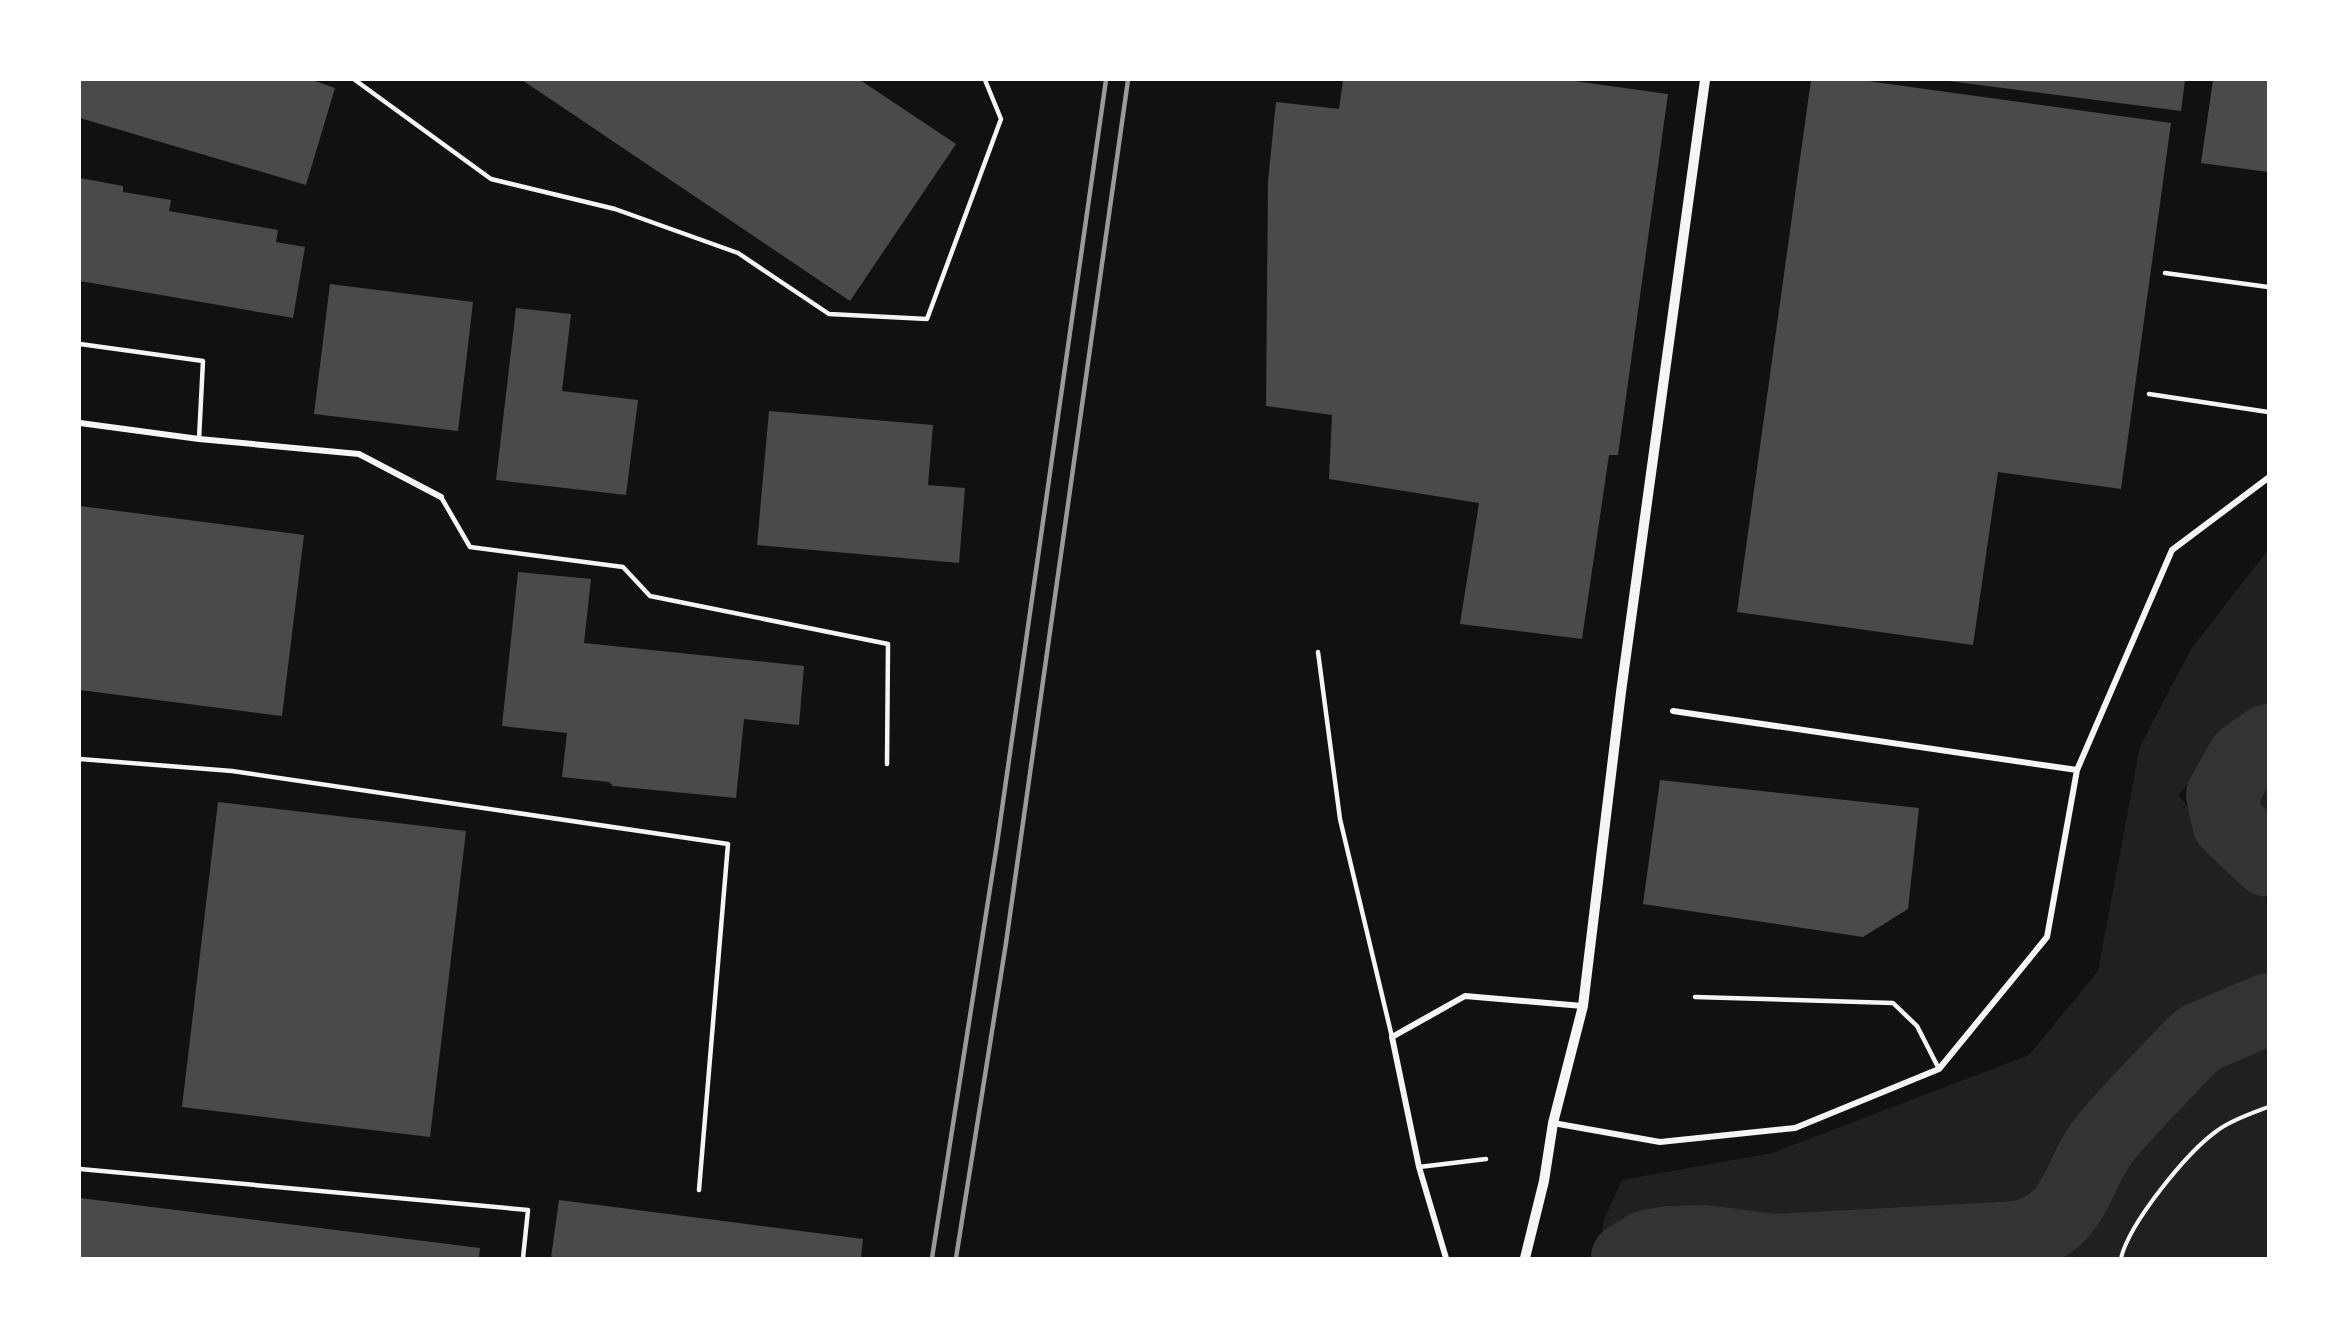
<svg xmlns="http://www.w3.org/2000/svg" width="2348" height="1338" font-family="'Asap Condensed',sans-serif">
	<rect width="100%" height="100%" fill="#111"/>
	<path fill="#202020" d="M2268 550V708L2219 749 2178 795 2268 901V977L2214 1001 2157 1033 2103 1098 2052 1182 2005 1208 1882 1224 1633 1221 1600 1246 1604 1219 1622 1180 1772 1153 2029 1055 2098 971 2140 746 2191 649Z
		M2268 758V826L2246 808 2239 788 2251 771Z
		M2268 1029V1258H2026C2088 1247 2090 1200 2119 1154 2137 1125 2200 1061 2230 1044 2241 1038 2256 1034 2268 1029Z"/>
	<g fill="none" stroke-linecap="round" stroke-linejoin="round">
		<path stroke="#333" stroke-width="72" d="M2268 740 2243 758 2222 795 2228 823 2268 861
			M1627 1258 1647 1246 1669 1242 1704 1241 1773 1250 2020 1237C2081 1220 2073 1177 2107 1136 2132 1106 2160 1079 2186 1051L2200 1038 2268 1009"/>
	</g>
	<path fill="#4a4a4a" d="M80 80H312L335 88 306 185 80 118Z
		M522 80H860L956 144 850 301Z
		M1343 80H1567L1668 94 1618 455H1609L1582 639 1460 624 1479 503 1329 479 1332 415 1266 406 1268 181 1276 102 1339 109Z
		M1811 80H1860L2171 123 2121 489 1998 472 1973 645 1737 612Z
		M1941 80H2185L2181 111Z
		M2213 80H2268V172L2201 163Z
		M80 178 123 186V192L171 200 169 211 278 230 276 242 305 247 293 318 80 281Z
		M330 284 473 302 458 431 314 414Z
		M516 308 571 314 562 391 638 400 626 495 496 480Z
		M769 411 933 425 928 485 965 488 959 563 757 545Z
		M80 506 304 535 282 716 80 690Z
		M518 572 591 579 584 643 804 666 799 725 744 719 736 798 613 786 609 782 562 777 567 733 502 726Z
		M1660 780 1919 808 1908 909 1863 937 1643 904Z
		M218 802 466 831 430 1137 182 1107Z
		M80 1198 480 1248 479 1258H80Z
		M559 1200 863 1239 861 1258H551Z"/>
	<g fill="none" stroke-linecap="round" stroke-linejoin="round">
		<path stroke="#f5f5f5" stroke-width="4" d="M2121 1258C2130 1222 2187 1152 2218 1130 2231 1120 2252 1113 2268 1107"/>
		<path stroke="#f5f5f5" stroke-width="4.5" d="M355 80 491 179 615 209 738 253 829 314 927 319 1001 119 985 80
			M2165 273 2268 287
			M80 344 203 361 199 439
			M2149 394 2268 412
			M441 497 470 547 623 567 650 596 888 644 887 764
			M1318 652 1340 819 1392 1037
			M80 759 232 771 728 844 699 1190
			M1695 997 1893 1003 1917 1026 1939 1069
			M1419 1167 1486 1159
			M80 1169 528 1210 523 1258"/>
		<path stroke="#f5f5f5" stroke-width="6" d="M80 423 199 439 359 454 441 497
			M1673 711 2077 770
			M1553 1123 1660 1142 1795 1128 1939 1069 2047 937 2077 770 2172 550 2268 478
			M1446 1258 1419 1167 1392 1037 1465 996 1583 1006"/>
		<path stroke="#f5f5f5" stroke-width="10" d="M1525 1258 1544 1181 1553 1123 1583 1006 1621 692 1705 80"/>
		<path stroke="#9a9a9a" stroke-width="4.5" d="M932 1258 997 844 1106 80
			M956 1258 1006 943 1128 80"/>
	</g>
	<rect width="2348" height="1338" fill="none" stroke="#ffffff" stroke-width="162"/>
</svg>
